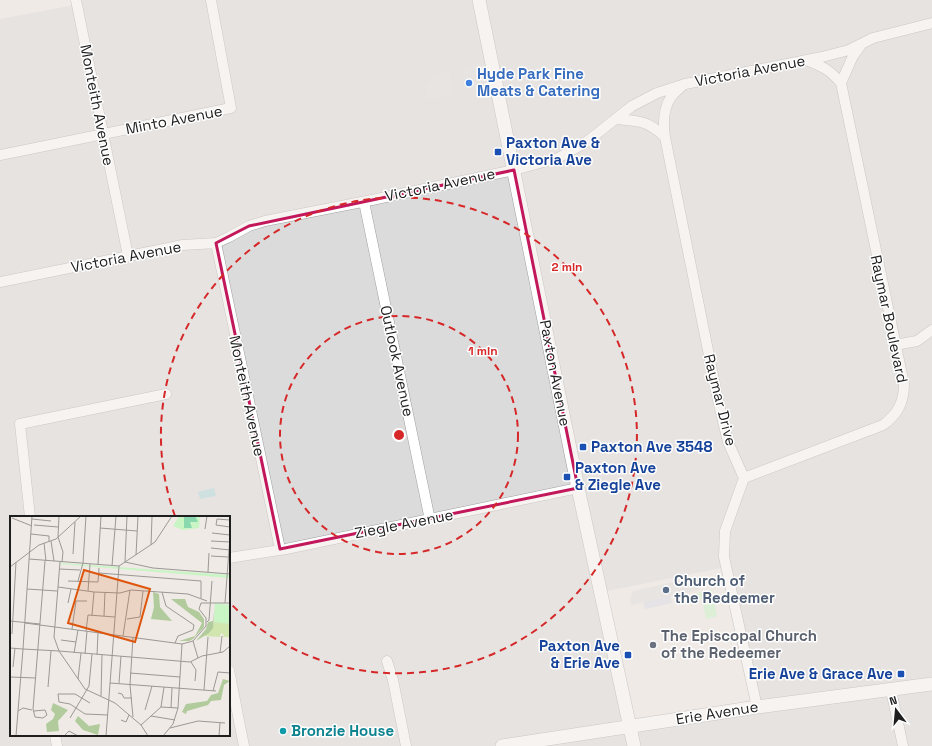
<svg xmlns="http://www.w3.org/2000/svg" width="932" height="746" font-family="'Space Grotesk',sans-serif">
	<rect width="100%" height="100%" fill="#efeae5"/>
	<path fill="#dcdbdc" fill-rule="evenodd" d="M74 0H932V746H0V19L75 5ZM11 517H229V735H11ZM726 567 757 707 630 726 602 592Z"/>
	<path fill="#c9f5c5" d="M712 590 717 616 706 619 702 599 695 601 693 594Z"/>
	<path fill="#dedede" d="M480 64 483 73 463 76 461 68Z
		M449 72 454 95 427 100 425 85 431 84 429 76Z
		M701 576 698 584 699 590 631 605 630 598 633 591Z"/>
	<path fill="#dadbe4" d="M670 596 672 603 645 609 643 602Z"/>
	<path fill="#a9d5d9" d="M214 488 216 496 200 499 198 492Z"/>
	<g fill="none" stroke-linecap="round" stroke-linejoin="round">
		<g stroke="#9f9f9f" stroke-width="11">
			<path id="minor" d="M76 0 128 256
				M841 83 853 56 861 45
				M682 86C679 89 674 93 671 97 663 109 663 124 665 137L718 400 728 442 744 478 725 531 724 557 757 707
				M615 119C638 121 647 120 665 137
				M0 155 231 108 211 0
				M364 202 430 520
				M216 243 280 549
				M0 282 183 245 216 243 229 237 249 226 265 221 372 200 514 170 558 158 585 143 632 106 657 93 685 84 822 57 849 50 873 38 932 23
				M895 345 917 341 932 330
				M744 478 883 425C898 414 904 402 904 384L841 83C830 70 822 66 806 60
				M30 517 20 424 166 394
				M229 558 286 549 578 488
				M387 661 393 680 406 746
				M229 670 244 746
				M891 690 903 746
				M55 735 57 746"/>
		</g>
		<g stroke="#9f9f9f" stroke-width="14">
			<path id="tertiary" d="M479 0 578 488 634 746
				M502 746 757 707 932 684"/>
		</g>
		<use href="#minor" stroke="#fff" stroke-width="10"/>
		<use href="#tertiary" stroke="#fff" stroke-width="13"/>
	</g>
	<path d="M0 0H932V746H0ZM514 170 578 488 280 549 216 243 249 226Z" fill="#efeae5" fill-opacity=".55" fill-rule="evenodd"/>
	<path fill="none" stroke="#c2185b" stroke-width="3" stroke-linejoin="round" d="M514 170 578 488 280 549 216 243 249 226Z"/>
	<g fill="none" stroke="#d62828" stroke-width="2" stroke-dasharray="7 5">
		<circle cx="399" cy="435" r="119"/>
		<path d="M175 516A238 238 0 1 1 229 602"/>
	</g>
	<circle fill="#3f7fe0" stroke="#fff" stroke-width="1.5" cx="469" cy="83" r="4"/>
	<g fill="#1a4fb4" stroke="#fff" stroke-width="1.5">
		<rect x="494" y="148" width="8" height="8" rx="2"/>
		<rect x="579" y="443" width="8" height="8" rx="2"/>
		<rect x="563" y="473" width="8" height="8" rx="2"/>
		<rect x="624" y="651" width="8" height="8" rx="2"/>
		<rect x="897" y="670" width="8" height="8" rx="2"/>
	</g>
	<circle fill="#5c6f8a" stroke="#fff" stroke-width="1.5" cx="666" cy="590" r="4"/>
	<circle fill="#6b7280" stroke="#fff" stroke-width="1.5" cx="653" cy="645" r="4"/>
	<circle fill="#0f9aa8" stroke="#fff" stroke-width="1.5" cx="283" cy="731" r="4"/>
	<g text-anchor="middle" stroke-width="3" stroke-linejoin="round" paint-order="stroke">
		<g font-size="15" fill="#1e1e1e" stroke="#fff">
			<text transform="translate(750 71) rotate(-11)" y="5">Victoria Avenue</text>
			<text transform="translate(97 105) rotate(79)" y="5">Monteith Avenue</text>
			<text transform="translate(174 120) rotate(-11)" y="5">Minto Avenue</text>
			<text transform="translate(440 185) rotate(-12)" y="5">Victoria Avenue</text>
			<text transform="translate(126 257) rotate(-11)" y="5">Victoria Avenue</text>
			<text transform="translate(889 319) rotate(78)" y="5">Raymar Boulevard</text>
			<text transform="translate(397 361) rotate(78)" y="5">Outlook Avenue</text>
			<text transform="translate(555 373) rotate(79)" y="5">Paxton Avenue</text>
			<text transform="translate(247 396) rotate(78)" y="5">Monteith Avenue</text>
			<text transform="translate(720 400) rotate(76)" y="5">Raymar Drive</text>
			<text transform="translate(404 524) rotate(-11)" y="5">Ziegle Avenue</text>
			<text transform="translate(717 713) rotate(-9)" y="5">Erie Avenue</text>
		</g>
		<g font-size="15" font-weight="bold" fill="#366cbe" stroke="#fff" text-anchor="start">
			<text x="477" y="79">Hyde Park Fine<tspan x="477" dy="17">Meats &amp; Catering</tspan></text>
		</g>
		<g font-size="15" font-weight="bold" fill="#164399" stroke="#fff" text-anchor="start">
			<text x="506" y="148">Paxton Ave &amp;<tspan x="506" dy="17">Victoria Ave</tspan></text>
			<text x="591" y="452">Paxton Ave 3548</text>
			<text x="575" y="473">Paxton Ave<tspan x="575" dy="17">&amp; Ziegle Ave</tspan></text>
			<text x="620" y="651" text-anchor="end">Paxton Ave<tspan x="620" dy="17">&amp; Erie Ave</tspan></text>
			<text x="893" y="679" text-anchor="end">Erie Ave &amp; Grace Ave</text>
		</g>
		<g font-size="15" font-weight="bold" fill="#4e5e75" stroke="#fff" text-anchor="start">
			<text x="674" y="586">Church of<tspan x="674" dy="17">the Redeemer</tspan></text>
		</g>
		<g font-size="15" font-weight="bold" fill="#5b616d" stroke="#fff" text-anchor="start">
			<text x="661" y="641">The Episcopal Church<tspan x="661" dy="17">of the Redeemer</tspan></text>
		</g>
		<g font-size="15" font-weight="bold" fill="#0d838f" stroke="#fff" text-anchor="start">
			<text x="291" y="736">Bronzie House</text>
		</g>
	</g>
	<g transform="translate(10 516)">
		<rect width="220" height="220" fill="#efeae5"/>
		<path d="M220 103V121H212L214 119 211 117 210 121 194 120 200 115 205 105Z" fill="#d1e5af"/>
		<path d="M143 76 149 78 150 91 162 105 141 103 144 91ZM161 83H175L178 91 189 96 194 103V111L183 123 179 125H169L185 120 192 107ZM205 88 203 112 199 117 186 125 196 113 198 106 203 105ZM213 163 220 165 214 169 211 184 201 185 198 189 177 195 176 198 172 196 176 188 197 185 201 179 208 177ZM43 187 58 194 48 205 49 215 37 216 36 208 43 203 45 198 41 194ZM68 200 79 210 90 208 88 219 73 214 65 205Z" fill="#b1cb9d"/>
		<path d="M167 0H190L189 12 173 14 163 10 168 2ZM50 47 220 59V62L50 48ZM205 87 220 89V108L204 106Z" fill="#c9f5c5"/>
		<path d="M174 0H185L188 6H180L182 12H174Z" fill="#89d8ae"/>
		<path fill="none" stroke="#9b9895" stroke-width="1" d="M22 0 13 133 49 135 75 173 105 187 131 209 138 220M49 0 48 21 53 36 52 46M2 2 22 10M22 3 41 5M220 4 207 3 206 9 220 11M24 9 48 11M90 12 127 15M195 13 197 0M202 17 220 19M21 18 39 20V25M41 25 44 45M201 25 220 26M34 27 36 45M141 29 142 1M201 32 220 34M63 38 65 6M126 39 128 0M201 40 218 41M19 43 109 50 145 26 162 0M50 46 44 121 49 135 180 146 192 140 213 136 220 130M115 46 143 52 220 58M115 46 117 0M88 49 91 0M102 50 106 0M0 51 29 29 46 23 71 0M49 53 70 54M198 56 199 37M89 57 191 65V82M58 65 88 66 89 52M68 65 73 47 76 0M48 71 84 76 110 77 121 74 178 78 197 85M17 73 47 75M78 75 80 48M152 76 156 90 184 109 183 114 168 120 165 127M58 87 61 73M215 87 220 21M82 99 84 76M94 100 95 76M117 103 130 101 133 75M0 105 30 108M197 106 199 104 202 65M15 107 172 128 183 125 196 110V102L189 93 191 87H220M62 113 66 85H77M76 115 78 99 105 101M2 118 6 46M113 120 120 74M51 124 66 126M183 125 188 142M0 132 13 133 6 220M64 137 68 114M210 137 212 120M75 138 77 115M87 139 88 117M181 146 186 154 185 165M3 151 5 132M120 157 170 161M0 161 26 162M68 163 71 137M100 167 206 175M109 167 111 140M38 171 41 135M194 174 198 121M203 175 208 156 220 157M108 177 112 178 114 182H122M91 180 92 139M80 187 65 178H48L49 186 60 188 75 198 98 199M151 191 168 192M161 192 162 172M135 194 142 170M8 195 13 192 22 194M24 195 35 194 37 199 33 202 25 201 23 193 35 45M141 200 165 204M123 201 120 169 123 121M60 202 79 170 82 138M111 204 116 206 119 199M131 209 151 191 154 171M160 212 188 205 215 207M54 220 59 215 68 220M96 220 109 50M153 220 163 208 168 192 172 128M209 220 210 207"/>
		<path fill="#de560d" fill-opacity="0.15" stroke="#de560d" stroke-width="2" d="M74 54 140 73 125 126 58 107Z"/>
		<rect width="220" height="220" fill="none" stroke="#1e1e1e" stroke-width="2"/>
	</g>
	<circle cx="399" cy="435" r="6" fill="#d62828" stroke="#fff" stroke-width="2"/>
	<g font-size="12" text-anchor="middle" font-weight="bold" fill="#d62828" stroke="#fff" stroke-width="3" stroke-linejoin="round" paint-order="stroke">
		<text x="567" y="271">2 min</text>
		<text x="483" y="355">1 min</text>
	</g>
	<g transform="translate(896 710) rotate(344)" stroke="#ffffff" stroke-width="3" paint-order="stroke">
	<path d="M0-3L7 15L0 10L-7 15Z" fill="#1e1e1e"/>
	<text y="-6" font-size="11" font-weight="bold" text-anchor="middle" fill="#1e1e1e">N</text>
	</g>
</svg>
